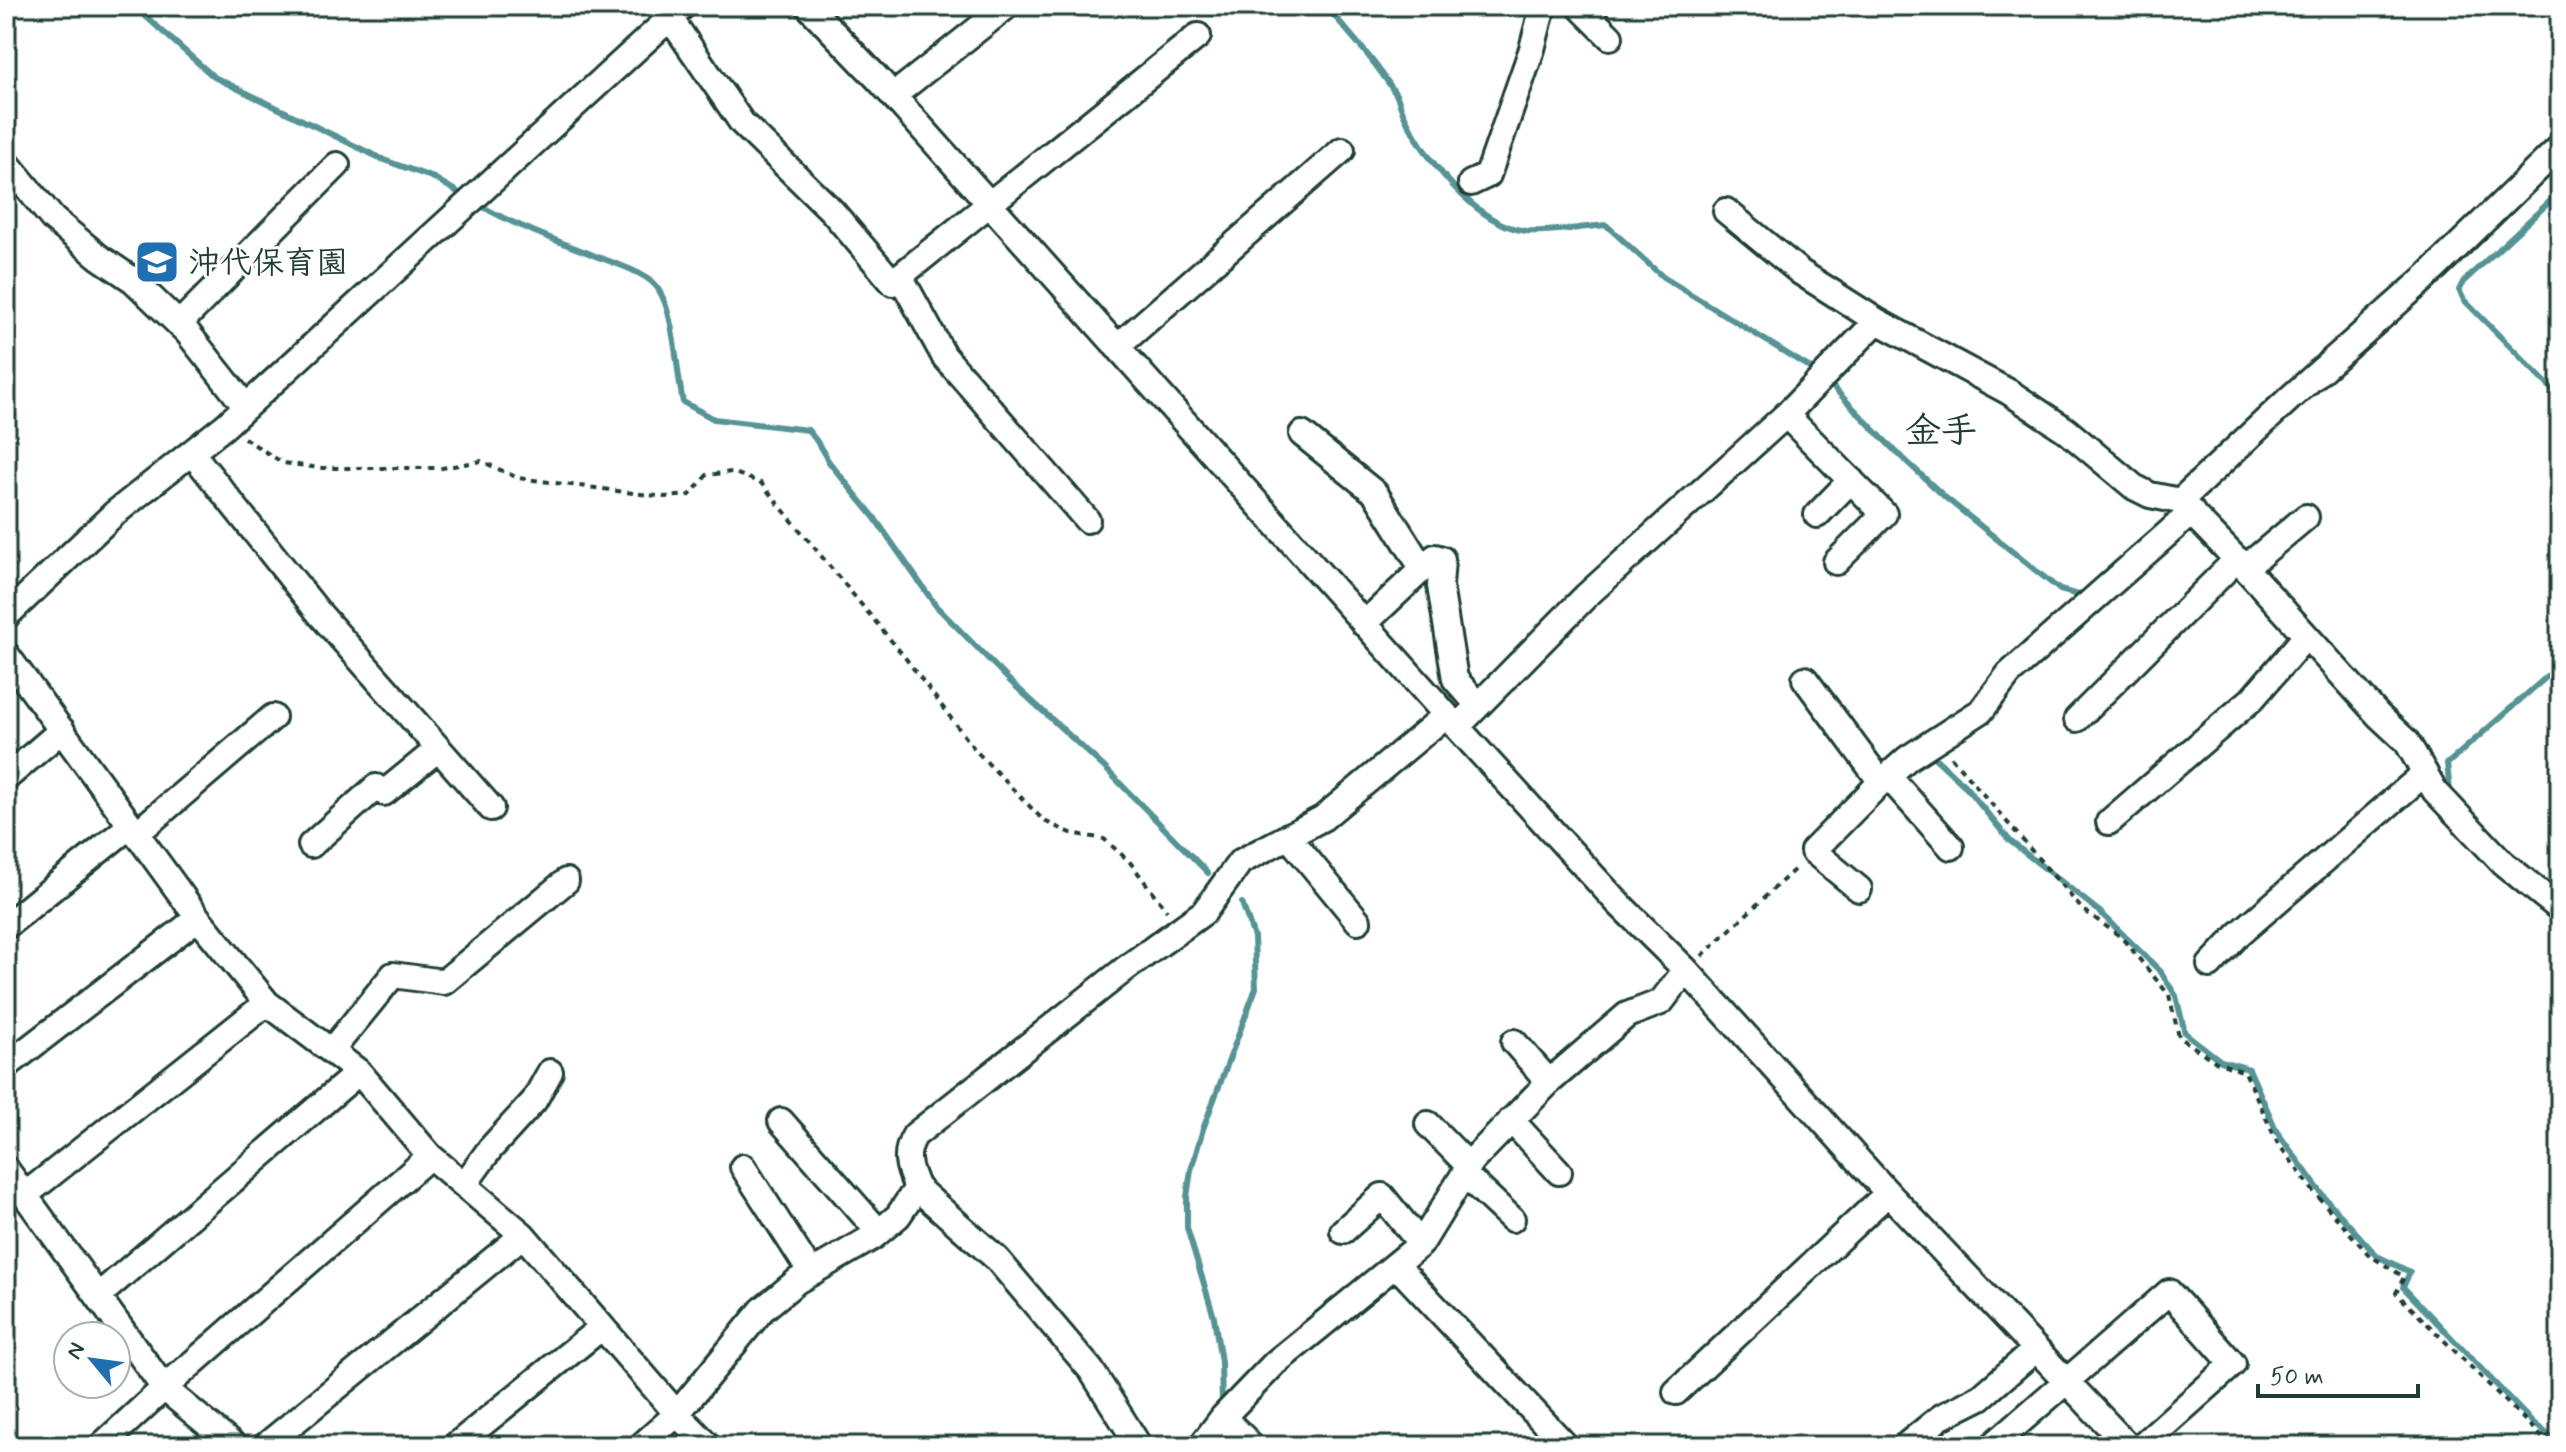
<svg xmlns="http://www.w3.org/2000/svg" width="2566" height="1452" font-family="Mynerve,'Klee One',sans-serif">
	<rect width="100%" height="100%" fill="#fff"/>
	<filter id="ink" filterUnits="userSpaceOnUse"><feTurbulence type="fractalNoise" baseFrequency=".0125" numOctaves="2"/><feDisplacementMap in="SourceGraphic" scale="16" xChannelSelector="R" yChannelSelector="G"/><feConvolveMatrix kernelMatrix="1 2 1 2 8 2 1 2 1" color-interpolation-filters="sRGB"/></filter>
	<g filter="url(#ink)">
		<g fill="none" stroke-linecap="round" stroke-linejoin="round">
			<path stroke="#569395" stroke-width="6" d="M134 6 214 77 384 160 434 178 466 197
				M1326 6C1350 34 1375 61 1395 93 1399 98 1399 104 1402 110 1421 154 1475 225 1526 231 1549 233 1582 227 1606 225L1663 277 1820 374
				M2560 192 2463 282 2459 290 2464 300 2560 397
				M476 203C513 225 553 239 593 255 610 262 642 271 654 284 675 305 676 372 683 402L714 419 808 430 816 440 829 462 874 517 936 606 1010 681 1105 768 1208 873
				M1828 382 1891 447 1946 498 2060 590 2082 596 2078 600
				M1932 748 1935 758 1964 785 2010 841 2100 912 2161 972 2176 996 2185 1033 2221 1061 2249 1069 2277 1132 2325 1198 2377 1256 2410 1272 2403 1287 2531 1421 2560 1444
				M2454 795 2450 791 2447 764 2560 665
				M2533 873 2560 891
				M1222 1406 1221 1362 1214 1317 1187 1228V1197L1191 1170 1203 1129 1256 988 1254 937 1242 903
				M1223 1430 1224 1446"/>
			<g stroke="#1f3d34" stroke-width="30">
				<path id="minor" d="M808 6 879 80 1457 727 1617 902 1686 970 1888 1193 2128 1446
					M1579 6 1610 37
					M670 18 742 123 832 211 893 283 900 276
					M893 96 1007 6
					M6 162 53 219 99 257 133 280 187 332 246 407
					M1471 183 1488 175 1532 49 1543 6
					M1726 211 1800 272 1877 321 2009 392 2066 430 2134 487 2150 495 2180 501 2245 568 2379 716 2407 742 2435 791 2503 863 2560 909
					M179 324 337 165
					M1117 347 1342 150
					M1786 415 1884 514 1836 562
					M1302 434 1375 493 1422 568
					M192 453 319 613 491 808
					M2180 501 2290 398 2424 279 2560 147
					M1817 515 1851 480
					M1087 520 944 356 900 276 1198 36
					M2245 568 2306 517
					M6 616 115 513 225 426 683 6
					M1364 624 1435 557 1442 559 1440 586 1455 679 1478 705
					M6 654 198 918 267 1003 359 1072 430 1156 523 1235 677 1414 762 1310 797 1281 873 1237 898 1216 917 1188 997 1259 1091 1370 1139 1446
					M1805 679 1881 782 1908 758 1981 711 2009 674 2192 512
					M2077 719 2237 559
					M1457 727 1586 596 1786 415 1877 321
					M1888 776 1951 847
					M6 778 62 730
					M2109 822 2252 699 2306 636
					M137 833 273 717
					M1288 836 1358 921
					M311 845 376 787 384 793 438 749
					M1859 889 1813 851 1881 782
					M6 926 131 825
					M2210 965 2239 934 2425 773
					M1514 1042 1549 1082
					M331 1051 393 975 444 982 566 881
					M6 1066 198 918
					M1511 1120 1559 1172
					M781 1121 879 1232
					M1428 1124 1469 1166
					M743 1167 811 1273
					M6 1169 164 1388 234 1446
					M1464 1174 1512 1219
					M464 1185 490 1149 534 1101 550 1072
					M917 1188C908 1168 903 1154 915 1135L1125 969 1204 912 1240 862 1323 818 1446 715
					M25 1195 267 1003
					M1343 1231 1382 1196 1421 1244
					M1396 1265 1566 1446
					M98 1296 359 1072
					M1676 1392 1888 1193
					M1223 1417 1252 1446
					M101 1446 164 1388 430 1156
					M265 1446 523 1235
					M455 1446 602 1327
					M641 1446 677 1414 709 1446
					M1201 1446 1223 1417 1275 1363 1421 1244 1472 1161 1549 1082 1627 1015 1661 1002 1686 970
					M1905 1446 1941 1417 1981 1397 2036 1349
					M1992 1446 2169 1292 2233 1364 2141 1446"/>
			</g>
			<path stroke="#1f3d34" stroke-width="4" stroke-dasharray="6 6" stroke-linecap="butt" d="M244 438 283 463 320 468H442L481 461 518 478 664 497 690 495 707 475 732 472 761 483 903 655 976 751 1044 821 1071 833 1104 839 1129 861 1167 911
				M1951 757 2082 909 2121 937 2169 995 2179 1037 2216 1062 2245 1072 2277 1142 2314 1192 2369 1255 2404 1277 2396 1293 2551 1446
				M1702 956 1797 867"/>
			<use href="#minor" stroke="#fff" stroke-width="24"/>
		</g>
	</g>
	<defs>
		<g id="school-square" transform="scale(2.3)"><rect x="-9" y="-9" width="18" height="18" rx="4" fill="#1f6fb2" stroke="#fff"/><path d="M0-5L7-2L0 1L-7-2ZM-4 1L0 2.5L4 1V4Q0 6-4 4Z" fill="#fff"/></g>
	</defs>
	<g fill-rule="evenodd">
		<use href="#school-square" x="157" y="262"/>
	</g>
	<g text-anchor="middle" stroke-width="6" stroke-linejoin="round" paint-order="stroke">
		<g font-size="32" font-weight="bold" fill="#1f3d34" stroke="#fff" text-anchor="start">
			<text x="188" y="273">沖代保育園</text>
		</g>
		<g font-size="36" font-weight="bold" fill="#1f3d34" stroke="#fff">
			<text x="1941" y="442">金手</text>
		</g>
	</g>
	<rect width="2566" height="1452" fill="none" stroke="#fff" stroke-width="32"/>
	<rect x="16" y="16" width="2534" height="1420" fill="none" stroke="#1f3d34" stroke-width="3" filter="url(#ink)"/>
	<g transform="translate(92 1360) rotate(299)"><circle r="38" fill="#ffffff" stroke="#a5b1ae" stroke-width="2"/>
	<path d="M0-6L14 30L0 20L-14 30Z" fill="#1f6fb2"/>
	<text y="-12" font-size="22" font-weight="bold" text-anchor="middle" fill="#1f3d34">N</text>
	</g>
	<path d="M2258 1384v12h160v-12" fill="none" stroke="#1f3d34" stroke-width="4"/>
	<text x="2270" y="1384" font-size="24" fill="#1f3d34" stroke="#ffffff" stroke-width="6" paint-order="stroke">50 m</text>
</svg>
